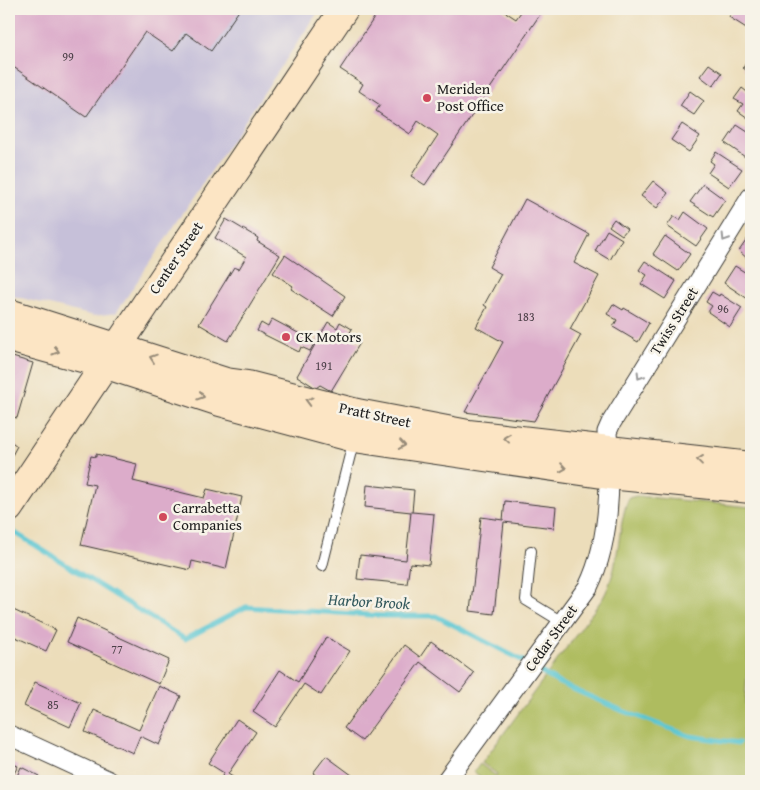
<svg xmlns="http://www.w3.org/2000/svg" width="760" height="790" font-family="'Gentium Book Plus',serif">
	<rect width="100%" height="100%" fill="#f7f3e8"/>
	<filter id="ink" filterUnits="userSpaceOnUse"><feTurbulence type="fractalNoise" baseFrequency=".02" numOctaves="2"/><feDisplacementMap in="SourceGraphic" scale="10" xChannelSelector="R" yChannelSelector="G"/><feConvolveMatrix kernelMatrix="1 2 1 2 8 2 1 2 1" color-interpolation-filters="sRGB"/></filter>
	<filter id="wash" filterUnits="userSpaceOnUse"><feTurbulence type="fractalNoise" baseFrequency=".0096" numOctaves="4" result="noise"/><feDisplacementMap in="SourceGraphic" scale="20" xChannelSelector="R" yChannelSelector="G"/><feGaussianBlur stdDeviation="1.12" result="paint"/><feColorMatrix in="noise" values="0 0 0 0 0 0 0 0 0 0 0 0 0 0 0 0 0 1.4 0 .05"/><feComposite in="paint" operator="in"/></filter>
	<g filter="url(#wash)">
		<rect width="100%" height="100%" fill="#ecddba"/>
		<path fill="#c6c0d9" d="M9 9H320L116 313 94 316 9 295Z"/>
		<path fill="#aebc5f" stroke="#656c3e" d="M636 496 751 507V612L745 702 751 743V781H486L474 772 480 764 496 776 497 774 482 763 603 598C619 569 617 537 626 505L629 498Z"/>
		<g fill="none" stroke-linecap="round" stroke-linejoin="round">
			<path stroke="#5ac6d2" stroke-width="5" d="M9 529 185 639 246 607 385 616H436L527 663
				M534 668 559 683 623 711 690 736 739 743"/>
		</g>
		<g id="blocks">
			<path fill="#dcacca" d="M14 9H240L211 51 186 33 173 51 145 32 86 117 9 64V16Z
				M380 9H501L516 19 523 9H535L541 13 425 185 411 176 438 135 418 121 410 134 376 111 380 105 359 91 363 84 340 69Z
				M734 9H744L751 13V31L729 17Z
				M751 54V73L743 68Z
				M709 64 722 73 713 86 700 76Z
				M742 88 751 95V120L738 111 743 104 734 99Z
				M690 91 704 101 694 115 680 106Z
				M682 124 700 136 689 152 671 140Z
				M737 125 751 134V155L748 159 725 143Z
				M716 152 742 169 729 187 708 173 714 164 710 161Z
				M653 181 668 193 657 208 641 196Z
				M703 184 725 200 713 217 690 202Z
				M525 199 589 234 574 263 599 276 570 329 581 335 534 421 465 412 503 342 476 327 487 307 484 305 501 274 489 267Z
				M685 212 708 229 696 246 667 226 674 216 680 220Z
				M226 219 258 238 257 241 280 255 228 341 199 324 234 267 239 269 246 257 215 238Z
				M614 219 627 229 622 235 609 226Z
				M607 230 622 239 610 260 595 251Z
				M750 235 751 236V262L739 251Z
				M665 236 690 254 678 271 653 254Z
				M285 255 345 296 333 316 291 289 293 286 273 273Z
				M645 261 676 281 665 299 641 284 647 275 639 270Z
				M735 266 751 276V301L724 283Z
				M712 292 719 296 720 294 742 308 730 327 708 312 712 306 706 302Z
				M613 304 623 310 624 308 649 323 638 342 613 327 617 320 607 314Z
				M272 319 315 342 310 351 301 347 299 352 257 331 261 323 268 327Z
				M328 322 337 328 340 322 352 329 348 336 360 343 331 391 320 385 316 388 297 376Z
				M9 356 33 363 17 418 9 416Z
				M9 440 17 446 9 461Z
				M96 454 137 464 133 481 204 498 207 489 242 497 226 569 192 561 190 570 81 545 95 485 85 483 91 456 96 457Z
				M367 485 414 490 412 512 434 514 429 565 410 563 407 584 357 579 360 555 406 560 411 512 365 507Z
				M505 501 556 507 554 528 504 522 494 614 470 611 481 517 503 520Z
				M9 608 56 630 46 651 9 634Z
				M77 618 169 660 159 684 67 642Z
				M326 637 350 651 321 695 304 684 275 727 253 712 280 670 298 682Z
				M431 641 474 673 460 692 420 662 362 741 344 728 404 645 420 657Z
				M35 682 81 703 70 727 24 706Z
				M159 686 181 696 159 745 140 736 133 753 85 732 94 710 139 730Z
				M237 719 256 732 228 774 239 781H219L224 773 208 763Z
				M326 756 360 781H323L313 773Z
				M9 762 18 766 10 781H9Z
				M21 767 39 776 37 781H15Z"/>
		</g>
	</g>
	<g filter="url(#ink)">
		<use href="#blocks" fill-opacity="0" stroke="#3b3934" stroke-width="1"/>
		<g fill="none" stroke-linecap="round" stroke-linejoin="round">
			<g stroke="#3b3934" stroke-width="12">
				<path id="lane" d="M531 551 526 600 562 622
					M322 566 354 439"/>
			</g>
			<g stroke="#3b3934" stroke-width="21">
				<path id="street" d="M608 449 607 432 611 423 751 197
					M9 735 109 781
					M446 781 588 587C605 553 609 513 609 475"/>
			</g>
			<g stroke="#3b3934" stroke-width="30">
				<path id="secondary" d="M9 313 226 382 248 385 357 413 468 434 751 466
					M9 338 104 364 220 402 354 438 609 475 751 489
					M9 508 344 9"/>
			</g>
			<use href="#lane" stroke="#fff" stroke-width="10"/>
			<use href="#street" stroke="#fff" stroke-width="19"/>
			<use href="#secondary" stroke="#fce5c4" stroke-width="28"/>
		</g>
		<defs><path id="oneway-chevron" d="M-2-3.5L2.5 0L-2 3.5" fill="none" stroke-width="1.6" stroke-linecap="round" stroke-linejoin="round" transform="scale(1.25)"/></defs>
		<g stroke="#999">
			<use href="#oneway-chevron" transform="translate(725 238) rotate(122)"/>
			<use href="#oneway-chevron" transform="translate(640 376) rotate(122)"/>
		</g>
		<g stroke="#978b78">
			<use href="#oneway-chevron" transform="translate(56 351) rotate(16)"/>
			<use href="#oneway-chevron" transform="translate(153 358) rotate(-161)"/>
			<use href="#oneway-chevron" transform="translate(201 396) rotate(18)"/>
			<use href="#oneway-chevron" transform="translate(309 401) rotate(-165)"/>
			<use href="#oneway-chevron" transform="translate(507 438) rotate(-174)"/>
			<use href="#oneway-chevron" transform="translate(402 445) rotate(9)"/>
			<use href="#oneway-chevron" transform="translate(700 460) rotate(-173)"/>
			<use href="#oneway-chevron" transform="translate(563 468) rotate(8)"/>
		</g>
	</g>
	<g fill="#d1495b" stroke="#f7f3e8" stroke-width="2">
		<circle cx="427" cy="98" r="5"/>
		<circle cx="286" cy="337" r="5"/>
		<circle cx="163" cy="517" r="5"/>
	</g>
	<g text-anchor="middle" stroke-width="5" stroke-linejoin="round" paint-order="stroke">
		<g font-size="12" fill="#4c4048">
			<text x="68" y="61">99</text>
			<text x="723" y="313">96</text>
			<text x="526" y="321">183</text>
			<text x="324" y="370">191</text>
			<text x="117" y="654">77</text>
			<text x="53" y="709">85</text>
		</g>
		<g font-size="15" fill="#1c1c1c" stroke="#f7f3e8" text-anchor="start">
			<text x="437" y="94">Meriden<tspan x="437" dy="17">Post Office</tspan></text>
			<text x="296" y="342">CK Motors</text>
			<text x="173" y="513">Carrabetta<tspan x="173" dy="17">Companies</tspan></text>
		</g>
		<g font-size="15" fill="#1c1c1c" stroke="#f7f3e8">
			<text transform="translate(176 258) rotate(-56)" y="5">Center Street</text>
			<text transform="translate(674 321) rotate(-58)" y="5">Twiss Street</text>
			<text transform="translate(375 415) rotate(12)" y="5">Pratt Street</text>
			<text transform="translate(551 638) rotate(-54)" y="5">Cedar Street</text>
		</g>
		<g font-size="16" font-style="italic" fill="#32585c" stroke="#f7f3e8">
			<text transform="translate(369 601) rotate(3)" y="6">Harbor Brook</text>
		</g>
	</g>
	<rect width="760" height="790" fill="none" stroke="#f7f3e8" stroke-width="30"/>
</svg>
